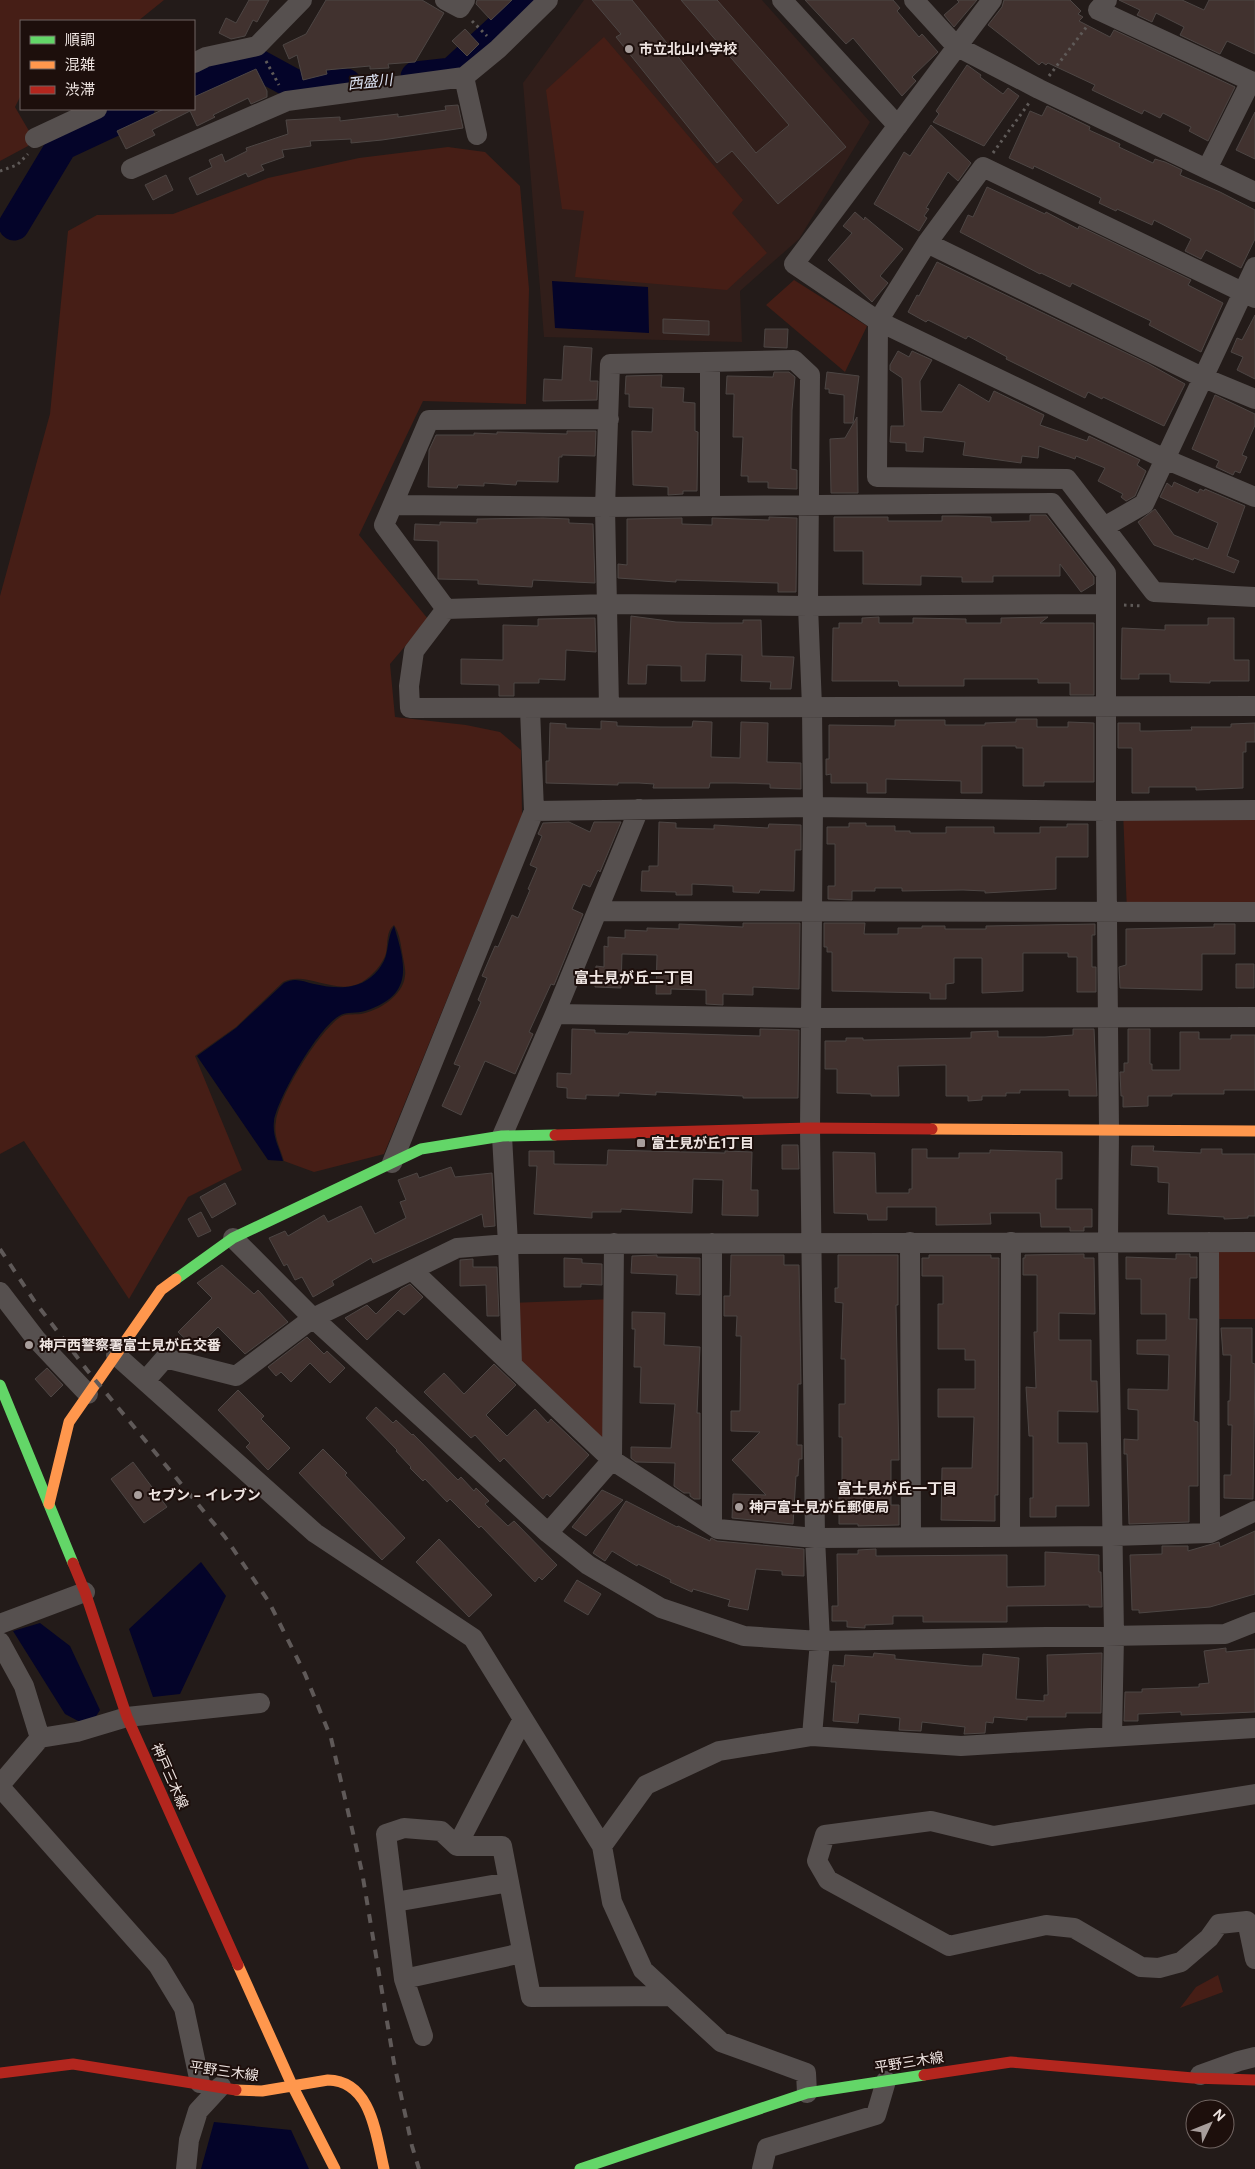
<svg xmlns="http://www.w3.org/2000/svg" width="1255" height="2169" font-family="'DM Sans','Noto Sans JP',sans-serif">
	<rect width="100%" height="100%" fill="#231b19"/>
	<path fill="#311e1a" d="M584 0H762L870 122 799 239 740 291 742 342 544 337 523 83Z"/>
	<path fill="#461e16" d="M0 0H164L138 21H21V95L15 107 29 131 28 146 0 161Z
		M604 37 743 200 732 213 767 253 727 290 575 277 584 211 562 209 546 90Z
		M448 147 485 152 520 186 529 289 526 404 423 401 359 535 428 619 390 664 395 717 466 725 500 732 521 750 522 815 384 1154 314 1172 284 1161C280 1147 273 1136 276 1121 280 1095 318 1033 339 1018 344 1013 354 1015 361 1014 378 1011 403 996 405 976 406 971 404 963 403 957 401 947 400 933 394 925 386 931 388 943 386 953 383 964 372 976 362 982 336 997 307 970 283 982L236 1027 195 1056 242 1170 188 1197 129 1299 24 1141 0 1154V596L50 414 68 231 97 215 173 214 268 178 359 158Z
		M794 280 867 326 845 372 766 305Z
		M1123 810H1255V912H1127Z
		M1209 1242H1255V1319H1209Z
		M614 1299 612 1460 512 1364 510 1303Z
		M1218 1975 1223 1992 1180 2008 1196 1987Z"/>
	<path fill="#040429" d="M552 281 648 287 649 333 555 328Z
		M394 926C406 966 414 995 365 1011 357 1014 346 1011 339 1016 318 1028 278 1097 274 1121 272 1136 279 1147 283 1161L268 1160 197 1056 236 1028 284 983C295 977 302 981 314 984 340 990 365 990 381 966 390 954 386 938 394 926Z
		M201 1562 226 1596 180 1694 153 1697 129 1629Z
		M40 1623 70 1646 100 1710 95 1718 80 1722 65 1714 13 1631Z
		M214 2122 291 2130 309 2169H201Z"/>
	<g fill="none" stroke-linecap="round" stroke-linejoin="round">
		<path stroke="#040429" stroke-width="31" d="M416 77 452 73 531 0
			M194 83 246 58 303 89 346 84
			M14 225 62 145 139 109"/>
	</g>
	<path fill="#41322f" stroke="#4d4644" d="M249 0H269L257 22 253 20 245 36 231 39 219 33 226 18 236 23Z
		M326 0H422L444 13 415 62 388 64 389 68 370 69V66L326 70 327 74 303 80 297 55 289 59 283 45 306 34Z
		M477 0H512L491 20 476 4Z
		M592 0H632L756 153 789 125 681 0H717L846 147 778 204 732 151 717 163 616 37 621 34Z
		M805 0H893L900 8 897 11 919 37 922 34 938 52 912 77 916 81 902 96 853 38 846 44Z
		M957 0H977L954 27 944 15 959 2Z
		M1004 0H1070L1081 11 1078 14 1083 17 1079 21 1110 37 1114 30 1235 87 1208 141 1189 131 1191 127 1163 113 1160 118 1144 110 1142 114 1092 90 1095 85 1048 63 1046 65 1042 62 1039 65 988 25 1002 7Z
		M1119 0H1182L1204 10 1209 0H1255V54L1227 41 1220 54 1180 35 1184 27 1156 13 1152 22 1137 15 1140 10Z
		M465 29 479 44 467 56 452 41Z
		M967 65 981 75 980 77 1003 94 1008 88 1019 96 984 146 933 122 939 114 936 111Z
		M256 69 267 91V97L251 104 248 98 213 115 215 117 197 126 190 111 152 130 155 135 126 149 117 131 164 109H194V97Z
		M458 105 463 128 382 140 351 143V139L310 141 311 146 282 150 284 157 261 165 264 170 248 177 246 173 197 195 189 178 212 167 209 160 222 154 225 162 247 151 246 148 288 134 286 120 340 117V121L398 114V117L446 110 445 106Z
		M1047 106 1090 127 1089 130 1120 144 1119 147 1153 163 1155 159 1165 162 1182 170 1180 175 1220 192 1255 210V239L1241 268 1206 250 1201 259 1185 251 1191 239 1154 220 1152 225 1117 209 1116 211 1099 203 1101 198 1084 190 1034 166 1033 169 1009 158 1030 111 1042 116Z
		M1255 112V159L1236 150Z
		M931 125 971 163 958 181 948 172 926 208 929 209 924 216 927 218 919 231 874 204 904 152 910 156Z
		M166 175 173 190 153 200 145 185Z
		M987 187 1045 214 1046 212 1078 229 1079 226 1191 280 1188 285 1223 303 1201 352 1149 325 1151 321 1132 312 1072 283 1070 287 1041 273 1040 274 960 232 968 215 973 217Z
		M855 212 864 220 865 217 903 249 880 276 888 283 872 302 828 260 852 233 843 226Z
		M937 262 1149 364 1185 384 1164 426 1103 397 1102 399 1088 392 1085 398 1006 359 1007 357 968 336 966 339 928 320 926 322 908 312 917 295 919 296Z
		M1255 315V379L1237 370 1243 357 1231 352 1237 338 1242 340Z
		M663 319 709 321V335L663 333Z
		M765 329H788L787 348 764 347Z
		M564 346 592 348 590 381H598L597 400 543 401 544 379 562 380Z
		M898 351 909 357 912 351 932 360 920 381 921 411 942 412 959 384 989 402 994 391 1044 415 1040 425 1087 441 1089 436 1140 460 1137 465 1146 471 1135 496 1126 501 1121 497 1123 494 1098 481 1105 468 1076 456 1075 459 1039 446 1038 458 1022 456 1021 463 963 455 965 442 924 437 923 452 906 451V443L890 442 891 426H904L902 378 890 370V365Z
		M774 372H789L795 377 792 410 791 469 797 470V489L768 488V482H748V476H741L743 437H733L734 394H726L727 376 773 377Z
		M827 372 859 376 853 423H844V395L829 393V389H825Z
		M662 375 661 387 684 388 683 402 695 403V431L698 432 697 491H683V494L668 495V487L633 485 632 431 652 432 653 408 629 407V394H625L626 376Z
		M1215 395 1255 414V425L1242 455 1247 457 1240 473 1235 471 1233 475 1216 467 1219 461 1192 449Z
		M857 417 858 493H831L830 439 845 438Z
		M567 431H596L595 456 562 455V457H559L558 482 517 481 516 485 484 483V486L458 485 457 488 428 487 429 450 436 435H474V433L497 434V432L567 434Z
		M1174 482 1198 493 1200 489 1204 491 1205 489 1245 506 1227 556 1239 561 1234 573 1194 558 1193 560 1154 545 1138 522 1155 509 1174 535 1208 549 1218 523 1160 497 1167 483 1172 487Z
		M1030 515H1046L1094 577V584L1081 592 1060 564V576H993V582H962V577L921 576V585L863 584V551H834V517H888V521H942V516H957L991 517V522L1030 521Z
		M769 517 797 518 796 592H778V583L676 580V582L618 578V564L627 565V519L682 518V524L712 525V518L769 520Z
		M543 518 569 519V523L593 524 595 583 533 580 532 587 478 584V580L438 579V541L414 540 415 524 440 525V522L477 523V519Z
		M631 616 676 622 712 623H743V620H761L762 656 794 657 791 689H770L771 682 741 681 742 655 706 654 705 681H681V666L647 665 646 684H628Z
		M879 617V623H913V618L966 619V623H1001V618L1048 617 1040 623H1094V695H1070V683H1038V679H964V686H899L898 681H832L833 628H839V623H862V618Z
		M595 618 596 652 566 650 565 680 539 679V683H514V696H499V685L461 684V659L503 660V625L538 626V619Z
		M1208 618H1234V660H1249V681H1210V683L1170 682V674H1139V679H1121L1122 628 1165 630V625H1208Z
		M1016 719H1037V727H1068V722L1094 723V782H1044V786H1023V748H1016V746H982V793H961V781L886 779V793H867V783H831V774L826 775V759H829V725L895 726V720H945V725H985V723L1016 722Z
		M601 721 617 722V726L660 727H692L693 721 712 722 711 757 740 758 741 722 768 723 767 762 801 763V789L770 788V784L736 783H710L709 788H653L654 784 639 783H618V785L546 783V761H549L550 723 566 724V728L601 729Z
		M1118 723H1140V731H1151L1192 730 1191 727H1231V724L1255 723V742H1246V752H1243V788L1196 790V787H1149V793H1132V748H1118Z
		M569 822 590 832 594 822H621L600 872 598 870 590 887 583 884 572 909 583 914 554 985 551 984 529 1032 533 1034 515 1074 485 1061 461 1115 442 1106 460 1066 454 1064 481 1002 478 1000 487 978 482 976 495 946 498 947 512 915 518 918 530 890 528 889 537 868 530 865 542 836 538 834 543 823Z
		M659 822 676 823V828L714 829V825L768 828 769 824 801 825V850H795L794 891 760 890 759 893 733 892V886L692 884V895H676V892L641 891 642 871H649V866H658Z
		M849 823H866V826H895V831H910V833H946V827H994V833H1040V827H1067V824H1088V857H1056V889L985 893V891L963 890 902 891V888H875V891H852V900L828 899V886H835V844H827V827H849Z
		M743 923H800L799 989 753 987V995L723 994V1005L706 1004V990L671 989V994H656L657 955 622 954 621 988 595 987 596 966 604 967V946L608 947V937L625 938V930L647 931V928L679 929V924L743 927Z
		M824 923H865L864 934H898V928H922V926H945V929H986V926L1095 924V935H1092V967H1096V992H1077V957H1068V953H1023V991L982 993V958H954V983L946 984V999H930V993L832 991V952H827V947H824Z
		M1214 924H1235V954H1202V990L1120 988 1119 967 1126 965V929L1214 927Z
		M1236 964H1254V988H1236Z
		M572 1029 595 1030V1033L628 1034 629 1032 760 1036V1029L799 1030 798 1098H743V1096L656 1092V1095L619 1093V1096L586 1095V1099L567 1098V1088L557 1087V1073L571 1074Z
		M1073 1029H1094L1097 1096H1069V1090H1020V1093H1006V1096H982V1100L968 1101V1096H946V1065L898 1066 899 1096H871V1094L837 1093V1069H825V1041H846V1038H863V1040L971 1038V1032L998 1031V1037H1045L1073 1035Z
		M1128 1029H1150V1064H1152V1070H1180V1032H1199V1039H1231V1035H1255V1090H1224V1094H1172V1096H1148V1106L1123 1107V1096H1121L1120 1072H1124V1063H1128Z
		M782 1145H798L799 1169H782Z
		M1132 1146H1154L1153 1151 1201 1153V1149H1222V1154H1255V1216H1248V1218L1224 1219V1217L1168 1214 1169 1183 1158 1182V1167L1131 1165Z
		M912 1149H927V1158H959V1153H990V1150L1062 1152V1179H1056V1209H1092V1227H1084V1231H1070V1227H1041L1040 1213H990L991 1224 936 1225V1207H887V1220H868L867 1214 834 1213 833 1152 875 1153 876 1193H909V1189H912Z
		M608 1150 725 1153V1151L752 1152 751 1190H758V1216L722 1215 723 1180 693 1179 692 1213 621 1209V1212H592V1218L534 1214 537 1166H529V1151H554V1164L607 1165Z
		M451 1167 455 1177 492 1173 495 1226 484 1227 482 1214 373 1263 371 1258 332 1281 334 1285 313 1297 302 1277 295 1280 287 1264 284 1266 269 1238 285 1231 288 1236 324 1215 328 1222 361 1206 375 1234 406 1218 400 1202 406 1200 398 1180 417 1173 419 1178Z
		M225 1183 236 1204 212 1218 200 1197Z
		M201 1212 211 1231 198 1237 188 1219Z
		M1084 1254V1258H1094L1095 1314 1059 1313V1340H1091V1381H1097L1098 1412 1058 1411V1443H1087L1089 1506H1056V1517H1030V1498H1033V1436H1029L1026 1387 1036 1388 1034 1332H1037V1275H1023V1258H1025V1255Z
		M1176 1254H1190V1257H1197V1278H1190L1189 1319H1197L1194 1421 1198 1422V1486H1189V1522L1129 1524 1127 1454H1124V1439L1138 1440V1410L1128 1409V1389L1168 1390 1169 1355 1137 1354V1340H1166V1314H1141V1279H1126V1257L1176 1259Z
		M657 1255V1257L700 1258V1295L676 1294 677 1275 631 1273 632 1256Z
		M731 1255H784V1265H799L801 1384H798L797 1445H802V1459H799L798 1476H796L793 1524 732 1518 733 1494 766 1495 732 1460 760 1432 731 1431V1411H740L741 1336H736L737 1316H724V1296H730Z
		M838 1255H898V1305H896L899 1460H891V1505H899V1525L858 1526V1524H839V1481H842V1437H839V1404H845V1359H841L843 1303 835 1302V1288H838Z
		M929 1255H991V1258H999L998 1495H995V1521L941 1520 942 1468H972L974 1417H938V1389H975V1360H965V1349H938V1304H943V1276H922V1258H929Z
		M564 1258 582 1259V1263L602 1264V1285L581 1284V1287H564Z
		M473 1259V1267H497L499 1316H487L486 1285 460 1286V1260Z
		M222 1265 254 1294 258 1290 288 1322 245 1354 218 1327 196 1349 178 1332 212 1298 197 1283Z
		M410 1284 423 1297 404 1315 398 1310 367 1340 345 1318 367 1305 376 1314 401 1289Z
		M632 1312 665 1313 664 1345 700 1347 697 1413H700V1499H694L690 1496V1493H684L674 1486 675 1463 636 1462 631 1458V1447L671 1448 675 1404 640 1403 641 1367H634L635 1329H632Z
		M1221 1328H1252V1363L1255 1364 1253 1499 1224 1498V1475H1231L1232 1425H1228V1401H1230L1231 1355H1223Z
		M307 1337 324 1354 327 1351 345 1368 330 1383 310 1363 291 1382 281 1372 276 1376 268 1367Z
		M494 1364 516 1385 486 1415 507 1436 535 1409 548 1423 551 1419 589 1455 550 1497 547 1494 543 1499 504 1458 500 1462 475 1435 471 1438 424 1392 444 1373 464 1394Z
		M47 1368 63 1385 51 1397 35 1379Z
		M238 1390 264 1416 261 1419 290 1448 268 1470 246 1447 250 1443 218 1410Z
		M376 1407 393 1423 396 1420 412 1435 413 1434 458 1480 461 1477 474 1491 476 1488 489 1501 485 1504 508 1526 514 1521 557 1565 542 1580 539 1577 535 1582 481 1526 479 1528 450 1499 447 1502 425 1479 423 1481 410 1468 411 1467 396 1451 397 1450 366 1418Z
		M323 1449 347 1473 345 1475 405 1538 382 1560 299 1473Z
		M133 1462 167 1507 144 1523 111 1479Z
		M602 1490 623 1500 586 1536 572 1527Z
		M626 1501 677 1527 678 1526 710 1541 711 1538 717 1541 804 1549V1576L782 1575V1571L756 1569 748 1610 728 1606 730 1600 693 1589 692 1592 670 1582 671 1580 638 1564 637 1566 612 1551 605 1561 593 1553Z
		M1255 1531V1594L1210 1607 1139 1613V1610H1132L1130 1555 1162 1554V1546H1188V1551L1219 1542 1220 1547Z
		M439 1539 492 1595 469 1617 416 1562Z
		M876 1549V1556L1007 1555V1587L1045 1586V1552L1099 1555V1572H1101L1102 1607H1089V1605L1007 1606V1622H923V1616H893V1624L865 1625V1628L847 1627V1621H832V1606H838L837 1554H858V1550Z
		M577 1580 601 1594 588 1615 564 1601Z
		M1226 1648V1652L1255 1649V1712L1181 1715V1712L1138 1714V1721H1124L1125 1692H1142V1689L1199 1687V1684L1209 1683 1204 1651Z
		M874 1653 895 1655V1659L970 1666H982L983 1654 1019 1658 1016 1699 1044 1701V1695H1048L1047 1655 1102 1653 1101 1713H1066V1717H1027V1720L994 1717 993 1723 986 1722 985 1733 964 1734 965 1727 922 1722 921 1731 899 1730 900 1718 859 1714 858 1723 833 1721 836 1682H831L833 1665 844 1666 845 1655 873 1657Z"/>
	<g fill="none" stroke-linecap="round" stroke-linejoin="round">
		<path stroke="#5f5a58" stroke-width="3" stroke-dasharray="2.5 4" stroke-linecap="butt" d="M472 21 487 36
			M266 61 279 85
			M1049 76 1088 25
			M993 153 1029 103
			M0 171 17 165 28 154
			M1124 605 1142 606"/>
		<path stroke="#56504f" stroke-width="20" d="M445 0 460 8 465 0
			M782 0 898 126
			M914 0 956 46 1039 89 1255 192
			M992 0 794 264 878 321 1165 459 1255 497
			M1107 0 1098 10 1255 83
			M194 63 206 57 257 46 302 0
			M464 77 498 49 548 0
			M35 138 97 109
			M131 169 287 101 464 77 477 135
			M1207 169 1251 81
			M927 243 1204 378 1255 399
			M1255 298 983 167 927 243 878 321 877 477 1067 479 1154 592 1255 597
			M609 419 429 420 384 525 446 609 414 651 409 686 410 708 1255 706
			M393 505 605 507 1052 503 1106 573V811L1109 1130 1108 1242 1114 1636 1112 1737
			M710 506V362
			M1104 527 1144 504 1255 267
			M446 609 607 604 808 606 1106 604
			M609 707 605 507 610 364 794 360 810 375 808 606 812 707 813 807 810 1128 815 1538 820 1641 812 1736
			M534 811 813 807 1106 811 1255 810
			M598 911 1255 912
			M555 1014 811 1018 1255 1017
			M392 1163 534 811 530 709
			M233 1238 313 1318 548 1533 588 1565 661 1608 744 1636 820 1641 1225 1634 1255 1622
			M910 1242 911 1537
			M1209 1242 1210 1533
			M712 1243V1525
			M412 1270 612 1460 718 1529 815 1538 1112 1536 1210 1533 1255 1511
			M0 1292 36 1339 88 1394
			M116 1355 315 1533 473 1638 602 1846 612 1902 643 1970 721 2042 806 2073 807 2093
			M512 1364 508 1244 502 1136 555 1014 639 809
			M145 1381 165 1358 236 1376 313 1318 457 1248 508 1244 1255 1242
			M548 1533 612 1460 614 1243
			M1010 1536 1011 1242
			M0 1624 85 1592
			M0 1642 24 1686 40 1738 0 1785
			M40 1738 77 1732 127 1717 260 1703
			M0 1787 158 1965 184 2008 200 2083
			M1255 1794 993 1836 931 1821 825 1835 817 1861 828 1880 949 1946 1046 1925 1074 1928 1141 1967 1159 1968 1181 1962 1209 1938 1219 1924 1247 1921 1255 1959
			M457 1846 523 1719
			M602 1846 646 1785 719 1751 812 1736 961 1746 1255 1728
			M395 1902 509 1882
			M404 1979 522 1953
			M423 2036 404 1979 386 1834 404 1828 441 1831 457 1846H502L531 1997 671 1996
			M1200 2075 1239 2061 1255 2057
			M186 2169 189 2140 198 2111 221 2086
			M762 2169 767 2148 876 2115 886 2081"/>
		<path stroke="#63d668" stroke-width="11" d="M176 1279 233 1238 421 1149 502 1136 555 1135
			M0 1385 73 1563
			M580 2169 807 2093 924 2075"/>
		<path stroke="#ff974d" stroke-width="11" d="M932 1129 1255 1131
			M49 1504 69 1422 161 1290 176 1279
			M238 1965 292 2085 335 2169
			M236 2090 262 2091 328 2080C372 2081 376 2136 384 2169"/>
		<path stroke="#b3261e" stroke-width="11" d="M555 1135 810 1128 932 1129
			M73 1563 85 1592 127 1717 238 1965
			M0 2073 73 2064 236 2090
			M924 2075 1011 2062 1193 2078 1255 2080"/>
		<path stroke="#5f5958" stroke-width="4" stroke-dasharray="9 9" stroke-linecap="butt" d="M0 1249 35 1302 87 1370 225 1537 269 1602 305 1674 331 1738 362 1872 394 2063 412 2146 419 2169"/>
	</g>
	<g fill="#a89e9c" stroke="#1d0f0c" stroke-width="2">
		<circle cx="629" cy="49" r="5"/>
		<rect x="636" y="1138" width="10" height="10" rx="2.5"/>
		<circle cx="29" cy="1345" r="5"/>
		<circle cx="138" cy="1495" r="5"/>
		<circle cx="739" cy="1507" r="5"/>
	</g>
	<g text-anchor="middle" stroke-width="4" stroke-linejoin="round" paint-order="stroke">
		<g font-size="14" font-weight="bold" fill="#efe5e2" stroke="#1d0f0c" text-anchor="start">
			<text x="639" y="54">市立北山小学校</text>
			<text x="651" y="1148">富士見が丘1丁目</text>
			<text x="39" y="1350">神戸西警察署富士見が丘交番</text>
			<text x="148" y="1500">セブン - イレブン</text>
			<text x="749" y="1512">神戸富士見が丘郵便局</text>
		</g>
		<g font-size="14" fill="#efe5e2" stroke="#1d0f0c">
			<text transform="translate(170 1776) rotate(66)" y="5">神戸三木線</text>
			<text transform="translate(909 2062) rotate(-9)" y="5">平野三木線</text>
			<text transform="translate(224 2071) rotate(8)" y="5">平野三木線</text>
		</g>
		<g font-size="15" font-style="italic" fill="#dae1f1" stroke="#1d0f0c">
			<text transform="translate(370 82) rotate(-6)" y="5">西盛川</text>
		</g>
		<g font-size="15" font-weight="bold" fill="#efe5e2" stroke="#1d0f0c">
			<text x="634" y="983">富士見が丘二丁目</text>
			<text x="897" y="1494">富士見が丘一丁目</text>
		</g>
	</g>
	<rect x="20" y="20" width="175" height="90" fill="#1d0f0c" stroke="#716562"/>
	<rect x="30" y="36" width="25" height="8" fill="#63d668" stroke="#716562"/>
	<text x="65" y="45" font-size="15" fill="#efe5e2">順調</text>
	<rect x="30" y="61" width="25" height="8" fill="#ff974d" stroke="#716562"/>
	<text x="65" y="70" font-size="15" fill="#efe5e2">混雑</text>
	<rect x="30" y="86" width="25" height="8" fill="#b3261e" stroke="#716562"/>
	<text x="65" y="95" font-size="15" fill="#efe5e2">渋滞</text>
	<g transform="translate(1210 2124) rotate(47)"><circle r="24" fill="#1d0f0c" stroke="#716562"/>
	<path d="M0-4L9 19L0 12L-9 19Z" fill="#a89e9c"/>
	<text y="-8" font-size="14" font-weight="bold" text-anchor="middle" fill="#efe5e2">N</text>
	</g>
</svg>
